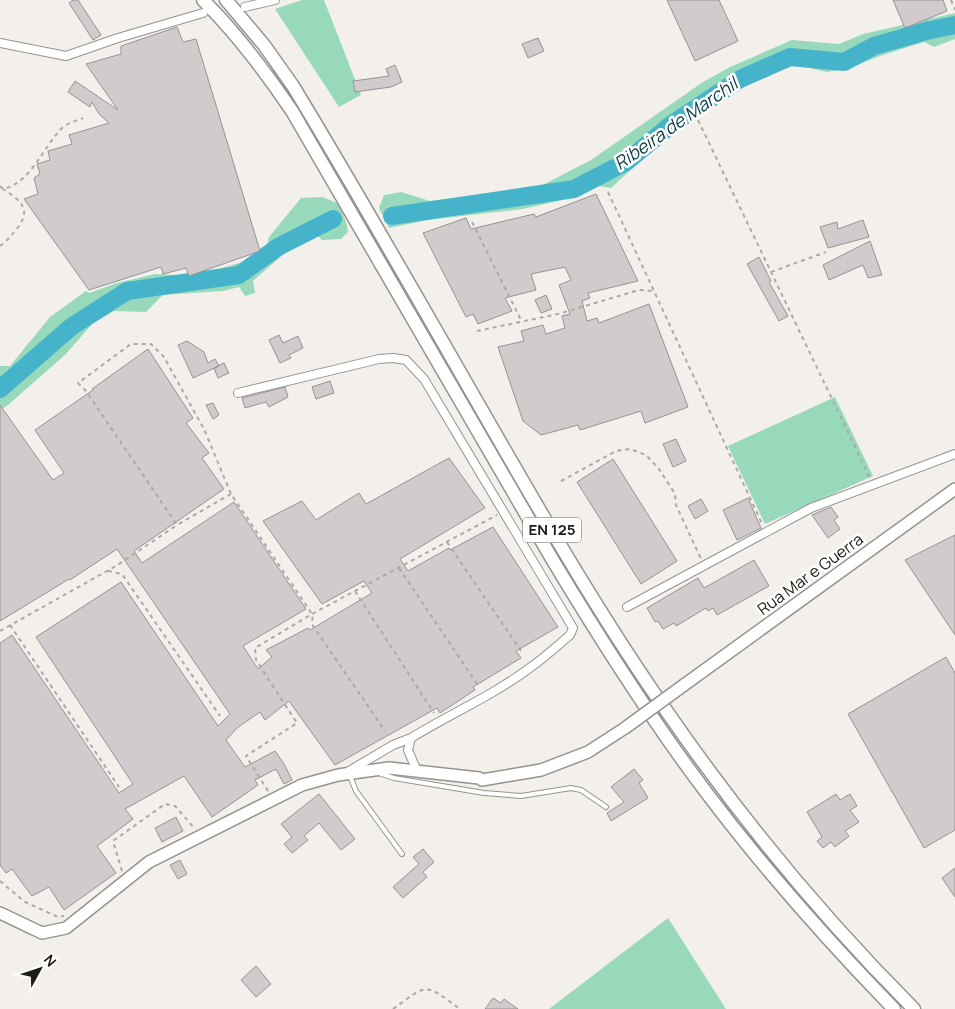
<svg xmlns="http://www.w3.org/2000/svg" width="955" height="1009" font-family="Manrope,sans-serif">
	<rect width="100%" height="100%" fill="#f3f0ec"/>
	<path fill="#99d9bb" d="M302 0H324L361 95 339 107 275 9Z
		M955 13V39L934 47 924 42 883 55 846 69 827 72 792 64 738 85 668 136 611 188 592 185 562 200 523 209 427 220 389 228 379 208 384 195 401 192 430 201 533 190 591 160 703 82 730 67 792 40 839 44 863 34Z
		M322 197 340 204 347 226 348 232 341 239 322 240 316 234 294 245 253 281 255 293 245 296 239 287 223 291 163 295 146 312 114 311 92 324 66 354 8 405 0 410V366H10L50 317 86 291 89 293 117 283 155 274 195 276 249 260 265 252 269 237 301 198Z
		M835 397 873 476 765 524 728 446Z
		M668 918 726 1009H549Z"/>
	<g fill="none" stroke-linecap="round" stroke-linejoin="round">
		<path stroke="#45b4cb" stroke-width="18" d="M392 216 574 189 626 162 672 124 740 79 790 57 844 62 874 46 930 30 955 25
			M0 389 71 327 127 291 239 275 278 247 333 219"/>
	</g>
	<path fill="#d1cbcd" stroke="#979193" d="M73 0H78L101 35 93 40 69 3Z
		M667 0H719L738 41 695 61Z
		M893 0H943L947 11 905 28Z
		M177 27 183 42 196 39 260 251 189 276 186 268 163 274 161 267 89 290 24 199 38 194 34 178 40 174 37 164 50 160 48 151 72 144 69 135 109 123 99 114 92 102 90 107 68 92 75 81 118 110 86 64 121 54V46Z
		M538 38 544 51 528 58 522 44Z
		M395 65 402 82 391 87 355 92 353 81 389 76 386 69Z
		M596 194 638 281 588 293 590 298 582 301 587 321 597 318 599 323 649 304 688 407 645 423 641 411 580 430 578 425 541 435 523 421 498 347 524 341 521 331 543 325 546 334 565 328 562 316 570 314 559 285 571 280 565 267 531 274 536 290 505 298 512 311 478 324 473 314 466 317 423 233 466 218 471 229 534 214 536 217Z
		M863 220 869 237 828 248 820 227 837 222 838 229Z
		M870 241 882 275 868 278 863 265 829 280 823 265Z
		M759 257 771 281 769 282 788 316 779 321 747 264Z
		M546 295 552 309 541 313 535 300Z
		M279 335 283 343 298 336 303 348 289 355 291 358 280 363 269 340Z
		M187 341 204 352 208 363 215 359 219 366 193 378 178 345Z
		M148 349 193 418 186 423 209 453 202 458 224 489 134 551 142 563 234 502 306 609 243 646 258 669 272 657 266 650 308 628 310 630 372 593 364 581 322 604 263 521 302 501 316 520 359 493 366 504 449 458 485 508 400 559 408 571 449 548 450 550 493 527 558 627 516 651 521 658 473 687 475 690 440 713 437 708 335 765 289 701 265 720 260 712 237 728 226 740 245 767 275 751 284 764 292 780 284 784 276 769 255 780 258 785 212 817 184 776 125 809 133 819 97 846 116 873 64 910 49 887 32 896 12 869 6 873 0 865V643L12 635 119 793 133 784 36 637 121 582 218 726 230 714 117 549 70 580 69 579 0 621V405L53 480 64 473 35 430 93 390 92 389Z
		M224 363 229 373 218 378 214 368Z
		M330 381 334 393 316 399 312 387Z
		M285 387 288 397 269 407 266 402 245 408 242 398Z
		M213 403 219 415 213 419 206 405Z
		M676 439 686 461 673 467 663 444Z
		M613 459 677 561 641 584 577 482Z
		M748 498 761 528 737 540 723 510Z
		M701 499 708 511 695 519 688 506Z
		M831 507 838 517 834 520 840 529 828 538 812 515Z
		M955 535V635L905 560Z
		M754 560 769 586 717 615 713 608 708 611 706 608 676 626 674 623 663 629 658 621 655 622 647 608 698 578 704 588Z
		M946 657 955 673V830L924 848 848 714Z
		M634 769 643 780 639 783 648 798 611 821 607 813 624 802 611 787Z
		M319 794 355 839 341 850 319 823 304 836 308 840 292 853 284 844 292 837 281 824Z
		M836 794 840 800 850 794 857 806 850 810 859 822 845 831 849 836 835 847 831 842 823 848 817 841 822 837 807 812Z
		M176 817 183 831 162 842 155 828Z
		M423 849 434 862 423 872 427 877 403 898 393 887 419 864 413 857Z
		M180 860 187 874 178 879 170 865Z
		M955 868V897L942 878Z
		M256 966 271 984 256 997 241 980Z
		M493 998 501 1003 504 999 518 1009H485Z"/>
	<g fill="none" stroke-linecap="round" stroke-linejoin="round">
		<g stroke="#96938f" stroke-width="6">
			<path id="lane" d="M379 773 394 778 484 793 521 796 571 788 581 790 606 807
				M350 776 356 791 402 854"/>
		</g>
		<g stroke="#96938f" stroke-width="10">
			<path id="street" d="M245 7 275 0
				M0 43 66 56 118 38 203 13
				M238 393 379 359 393 358 406 360 424 379 573 628 570 635C557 646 545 657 531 667 494 695 450 714 411 738L408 750 417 771
				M627 607 811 508 955 454
				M349 771 393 745 411 738"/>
		</g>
		<g stroke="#96938f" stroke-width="14">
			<path id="secondary" d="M684 685 955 489
				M0 913 42 933 66 928 149 862 302 785 338 775 389 768 479 778 482 780 541 770 588 752 625 728"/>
		</g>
		<g stroke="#96938f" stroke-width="15">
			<path id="primary" d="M203 0C237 34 265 71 292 111L552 559C600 639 650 718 706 792 764 869 827 940 894 1009
				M226 0 264 45 293 86C364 203 431 322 499 440 553 534 608 628 670 716 743 821 824 919 914 1009"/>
		</g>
		<path stroke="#aba9a5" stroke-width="2" stroke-dasharray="4 4" stroke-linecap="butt" d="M951 0 955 10
			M698 120 870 478
			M0 186 3 189C30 184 44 146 62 128 67 123 76 121 83 118
			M608 192 763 526
			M472 222 521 320
			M0 246C6 242 10 237 14 232 33 211 23 202 3 189
			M771 272 826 252
			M477 331 558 314 639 290 653 291
			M561 481 616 451 630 449 646 455 659 469 675 494 676 505 701 559
			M231 494 177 525 86 391 78 383 131 344H151L164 357 204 429 231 494 312 614 313 626 385 731
			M447 542 521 651
			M399 568 477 684
			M108 571 122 574 220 716
			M355 591 434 713
			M10 625 119 787
			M0 631 116 566 177 525
			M268 791 246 756 297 723 256 660 255 648 312 614 497 515
			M122 871 113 841 165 804 175 806 195 829
			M0 881 25 902 58 917 64 916
			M393 1009C429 983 424 983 460 1009"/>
		<use href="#lane" stroke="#fff" stroke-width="4"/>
		<use href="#street" stroke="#fff" stroke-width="8"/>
		<use href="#secondary" stroke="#fff" stroke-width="11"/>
		<use href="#primary" stroke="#fff" stroke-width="12"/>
		<g stroke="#96938f" stroke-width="14" stroke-linecap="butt">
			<path id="secondary-bridge" d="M625 728 684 685"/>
		</g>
		<use href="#secondary-bridge" stroke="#fff" stroke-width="11"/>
	</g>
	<g text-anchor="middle" stroke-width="5" stroke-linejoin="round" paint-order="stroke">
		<rect fill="#fffefc" stroke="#61605e" stroke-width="1" x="523" y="517.5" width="58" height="25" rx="4"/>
		<g font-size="15" font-weight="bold" fill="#1d1c1a">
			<text x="552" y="535">EN 125</text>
		</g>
		<g font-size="16" fill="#1d1c1a" stroke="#fffefc">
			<text transform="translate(810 574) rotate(-36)" y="6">Rua Mar e Guerra</text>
		</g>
		<g font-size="18" font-style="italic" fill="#083c46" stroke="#fffefc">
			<text transform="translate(676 124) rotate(-35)" y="6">Ribeira de Marchil</text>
		</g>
	</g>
	<g transform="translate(40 969) rotate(50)" stroke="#fffefc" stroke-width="4" paint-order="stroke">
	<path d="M0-4L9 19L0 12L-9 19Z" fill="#1d1c1a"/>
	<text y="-8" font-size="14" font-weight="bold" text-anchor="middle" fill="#1d1c1a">N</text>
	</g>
</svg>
